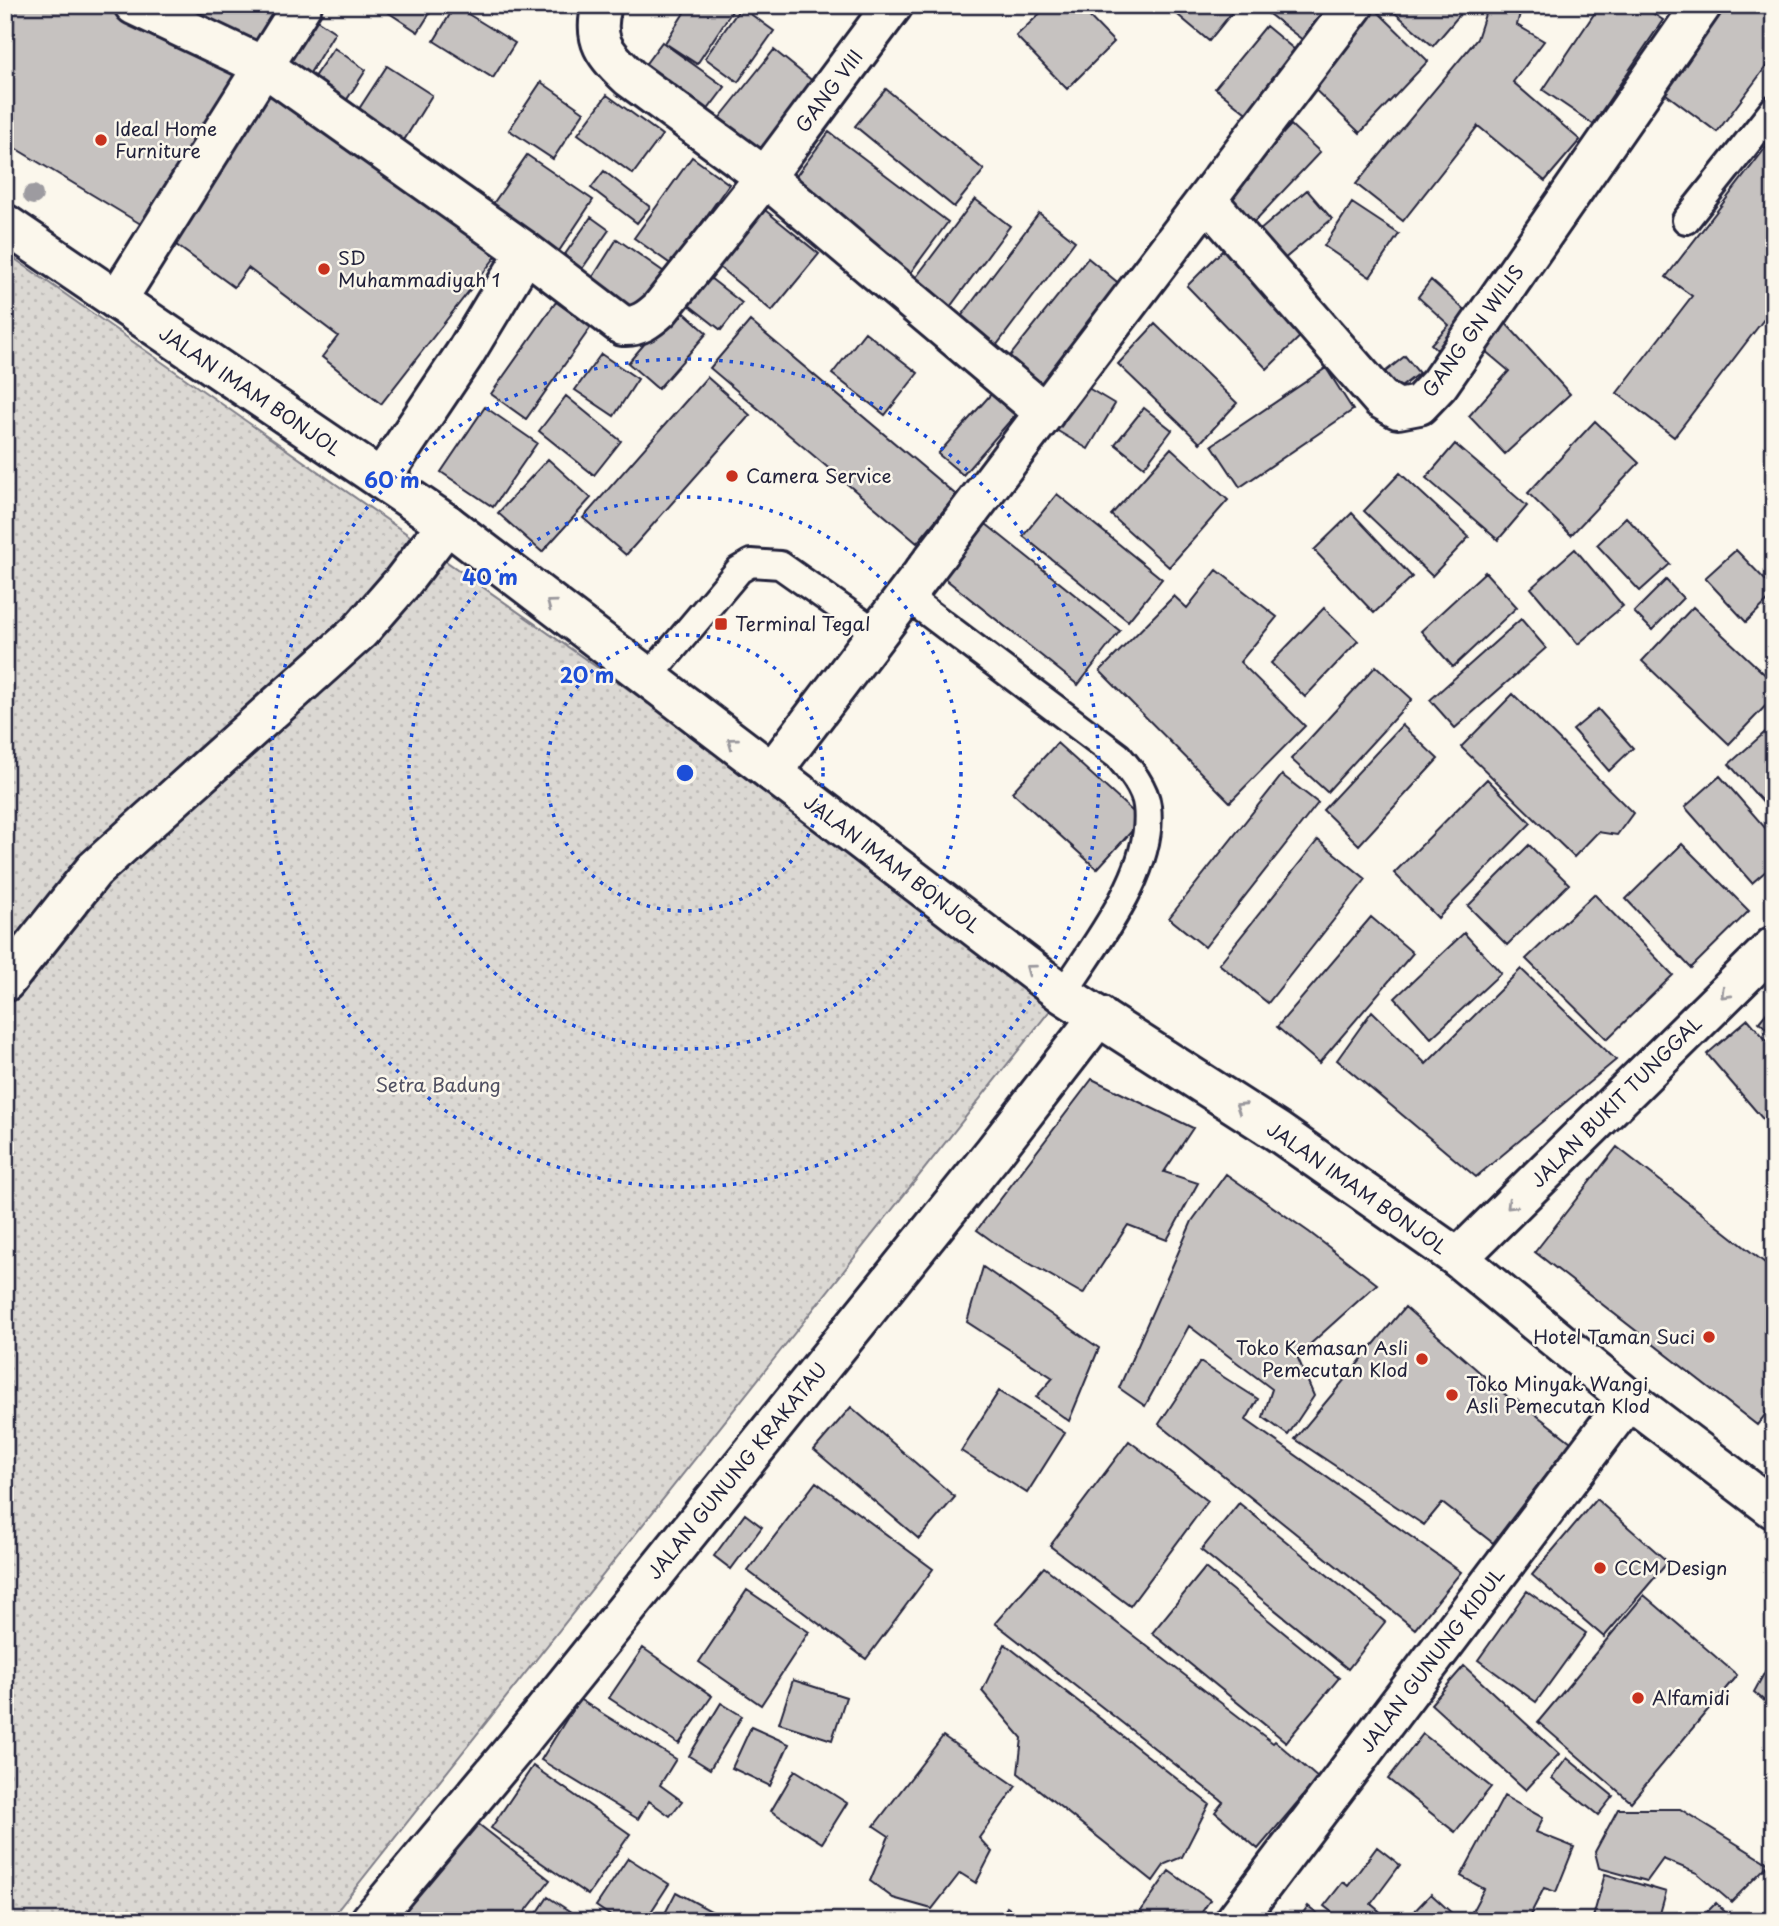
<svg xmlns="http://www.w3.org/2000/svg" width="1779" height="1926" font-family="'Playpen Sans',sans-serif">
	<defs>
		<pattern id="park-dots" width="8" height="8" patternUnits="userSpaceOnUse" patternTransform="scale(1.75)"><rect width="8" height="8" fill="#dbd8d3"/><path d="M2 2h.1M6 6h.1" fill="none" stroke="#bcb9b6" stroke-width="1.8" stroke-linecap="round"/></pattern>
	</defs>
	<rect width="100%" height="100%" fill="#fbf7ec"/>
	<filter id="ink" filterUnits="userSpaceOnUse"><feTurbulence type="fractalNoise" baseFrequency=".0143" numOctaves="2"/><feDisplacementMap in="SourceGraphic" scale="14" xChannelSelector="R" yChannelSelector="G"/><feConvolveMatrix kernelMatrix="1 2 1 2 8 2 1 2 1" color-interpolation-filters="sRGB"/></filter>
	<g filter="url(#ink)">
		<path fill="url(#park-dots)" stroke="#7e7d87" stroke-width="2" d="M5 252 1063 994 329 1921H5Z"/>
		<path fill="#c6c2c0" stroke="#22223b" stroke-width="2" d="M5 5H98L245 76 149 229 5 142Z
			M197 5H284L263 52 192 16Z
			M377 5H435L418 32Z
			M689 5H736L697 64 665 43Z
			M1049 5H1078L1114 42 1067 89 1016 36Z
			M1166 5H1238L1209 41Z
			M1257 5H1337L1308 44Z
			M1386 5H1468L1433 46Z
			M1488 5H1522L1517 25 1544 41 1513 82 1580 140 1545 181 1478 126 1403 221 1356 184 1477 39Z
			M1600 5H1640L1663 20 1593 124 1543 90Z
			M1725 5H1774V56L1717 132 1662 91Z
			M455 6 515 43 493 78 434 41Z
			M741 7 774 31 738 82 705 58Z
			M1373 7 1428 61 1360 133 1304 79Z
			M306 13 335 32 302 86 272 67Z
			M1266 26 1301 55 1250 116 1215 88Z
			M662 42 725 87 703 116 641 70Z
			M334 48 366 70 342 107 309 84Z
			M774 50 815 83 755 158 714 125Z
			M387 66 432 95 401 145 355 115Z
			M266 73 497 255 381 404 322 357 338 336 248 268 234 287 161 234Z
			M541 82 584 112 553 159 509 130Z
			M886 89 984 170 954 207 855 126Z
			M607 95 662 135 633 174 578 134Z
			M1291 125 1320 152 1252 224 1223 197Z
			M829 132 948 222 908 276 788 187Z
			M1774 137V306L1674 437 1617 393 1692 296 1666 277Z
			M527 155 593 200 557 254 490 208Z
			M692 157 729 184 672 265 634 238Z
			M604 171 650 207 637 223 591 188Z
			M1307 190 1332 219 1283 260 1259 231Z
			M975 199 1010 226 941 319 905 292Z
			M1352 203 1399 234 1370 277 1324 246Z
			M765 210 819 254 772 311 719 267Z
			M1039 213 1075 241 996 346 960 318Z
			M591 217 609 230 577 276 559 263Z
			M617 239 667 274 640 313 591 280Z
			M1232 241 1313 324 1267 369 1187 286Z
			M1088 258 1122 286 1037 394 1002 366Z
			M701 271 742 303 721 330 680 298Z
			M1431 280 1479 323 1446 358 1431 344 1449 325 1418 297Z
			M556 302 591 327 526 419 491 394Z
			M677 306 707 333 658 389 628 363Z
			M1502 319 1570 394 1505 454 1469 416 1509 371 1471 339Z
			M750 321 956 495 917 543 710 368Z
			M1155 324 1237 403 1200 443 1118 364Z
			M865 332 918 373 885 415 832 374Z
			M601 354 638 379 614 416 575 390Z
			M1405 356 1419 373 1388 397 1375 380Z
			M1326 368 1353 410 1240 487 1212 445Z
			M707 377 750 415 626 555 583 518Z
			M1078 382 1115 404 1088 449 1051 427Z
			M992 393 1016 414 963 475 938 454Z
			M566 396 621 441 594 475 539 431Z
			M485 407 537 443 493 507 441 472Z
			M1144 408 1172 430 1144 467 1115 444Z
			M1595 421 1639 463 1571 535 1528 493Z
			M1455 444 1527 506 1498 540 1426 478Z
			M1171 448 1228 500 1169 567 1111 515Z
			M548 459 591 498 542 552 498 513Z
			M1400 473 1469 537 1432 576 1364 511Z
			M1057 494 1162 579 1128 621 1023 536Z
			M1352 513 1412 577 1374 613 1314 550Z
			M1626 517 1670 564 1640 591 1597 545Z
			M986 524 1120 631 1078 685 943 577Z
			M1575 549 1623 606 1578 644 1531 588Z
			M1736 550 1774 589V595L1746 622 1705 578Z
			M1217 570 1277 617 1240 662 1305 726 1230 802 1100 671 1174 596 1187 608Z
			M1485 572 1517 607 1453 667 1421 631Z
			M1666 580 1683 598 1652 630 1634 612Z
			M1693 607 1774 683V697L1729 744 1642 661Z
			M1324 608 1358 641 1305 697 1271 663Z
			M1521 619 1546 648 1455 728 1430 700Z
			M1774 653V672L1765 663Z
			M1376 666 1412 699 1327 792 1291 759Z
			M1513 694 1633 813 1617 835 1598 832 1574 857 1461 747Z
			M1598 709 1633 748 1609 771 1573 730Z
			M1402 725 1438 759 1359 845 1323 810Z
			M1771 727 1774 731V815L1729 764Z
			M1057 743 1142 820 1097 869 1012 792Z
			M1282 775 1318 803 1205 947 1169 918Z
			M1720 776 1774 838V864L1752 883 1685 807Z
			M1487 779 1531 823 1438 918 1394 873Z
			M1318 840 1366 879 1268 1003 1219 964Z
			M1682 844 1749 911 1691 968 1626 899Z
			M1529 845 1569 884 1507 945 1468 906Z
			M1594 894 1673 975 1607 1039 1526 959Z
			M1371 917 1413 953 1319 1063 1277 1027Z
			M1464 933 1501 973 1431 1038 1395 998Z
			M1521 969 1616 1060 1476 1177 1337 1060 1372 1011 1426 1064Z
			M1774 1004V1035L1759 1022Z
			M1748 1019 1774 1049V1132L1707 1054Z
			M1092 1079 1193 1128 1164 1172 1198 1183 1167 1240 1128 1225 1083 1294 999 1246 977 1230Z
			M1617 1147 1774 1270V1404L1757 1425 1535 1252Z
			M1226 1174 1309 1232 1377 1284 1297 1356 1314 1396 1288 1435 1263 1417 1272 1389 1189 1326 1145 1406 1119 1388 1192 1221Z
			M983 1267 1099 1348 1069 1421 1036 1397 1053 1378 967 1322Z
			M1405 1307 1515 1403 1517 1400 1571 1442 1493 1543 1442 1503 1424 1525 1295 1439Z
			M1200 1362 1258 1399 1246 1420 1461 1572 1415 1629 1159 1424Z
			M999 1391 1065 1433 1027 1493 961 1451Z
			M851 1407 955 1497 919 1539 814 1450Z
			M1129 1441 1208 1501 1130 1606 1050 1546Z
			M816 1482 933 1569 866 1659 748 1571Z
			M1596 1499 1668 1562 1604 1637 1532 1575Z
			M1239 1503 1385 1622 1348 1669 1201 1550Z
			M745 1514 762 1527 731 1569 714 1556Z
			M1044 1567 1273 1743 1275 1741 1318 1778 1258 1849 1215 1812 1223 1802 995 1623Z
			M1205 1568 1339 1678 1286 1742 1152 1633Z
			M747 1590 809 1632 761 1705 699 1662Z
			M1527 1591 1586 1633 1536 1702 1478 1660Z
			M1644 1595 1737 1675 1631 1802 1538 1722Z
			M1005 1644 1209 1804 1182 1857 1165 1864 1153 1881 1018 1773 1022 1738 982 1691Z
			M643 1648 712 1696 679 1744 609 1698Z
			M1774 1655V1709L1754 1692Z
			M1464 1666 1559 1754 1526 1790 1431 1704Z
			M793 1680 846 1697 832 1740 779 1723Z
			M579 1699 676 1759 660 1785 682 1801 670 1816 649 1801 638 1819 541 1760Z
			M721 1703 742 1716 710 1769 689 1756Z
			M751 1727 789 1744 770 1786 732 1768Z
			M1423 1734 1491 1787 1455 1832 1388 1779Z
			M943 1736 1016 1786 979 1838 992 1852 976 1883 960 1873 932 1909 893 1898 870 1881 889 1836 874 1826Z
			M1567 1758 1613 1796 1598 1815 1552 1778Z
			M533 1766 630 1834 588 1895 491 1828Z
			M795 1770 847 1803 822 1843 771 1811Z
			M1504 1796 1543 1818 1536 1832 1574 1847 1556 1892 1544 1888 1527 1921H1470L1468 1919 1484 1889 1461 1876Z
			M1618 1809H1680L1769 1864 1731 1902 1697 1873 1663 1859 1647 1881 1599 1868 1595 1852Z
			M472 1819 550 1880 518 1921H392Z
			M1377 1847 1400 1865 1371 1904 1391 1921H1343L1324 1906 1343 1882 1348 1886Z
			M628 1858 669 1884 645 1921H618L596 1906Z
			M1169 1871 1210 1900 1196 1921H1134Z
			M1605 1874 1666 1892 1658 1921H1592Z
			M676 1892 724 1918 722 1921H661Z
			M1431 1894 1455 1916 1451 1921H1405Z
			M548 1897 580 1918 578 1921H532Z
			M1716 1903 1734 1921H1698Z
			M1308 1906 1327 1921H1297Z
			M1774 1906V1921H1762L1761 1920Z
			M1007 1907 1028 1921H999Z"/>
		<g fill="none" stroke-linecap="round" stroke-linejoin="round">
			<g stroke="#22223b" stroke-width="32">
				<path id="lane" d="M1686 220 1774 109
					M906 596 1118 756C1130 770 1145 788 1147 806 1155 870 1096 942 1063 994
					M648 678 739 570 751 563 780 565 878 634"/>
			</g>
			<g stroke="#22223b" stroke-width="44">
				<path id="street" d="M134 5 265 67 526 252
					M602 5C592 41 605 54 630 78L765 177 1045 413
					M1207 200 1381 399 1398 409 1419 405 1439 384 1702 5
					M117 300 302 5
					M381 479 464 355 526 252 623 326C639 327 649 319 660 309L765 177 893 5
					M772 772 1354 5
					M5 982 94 870 360 631 401 584 447 524
					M370 1921 514 1749 994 1152 1099 1016
					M1235 1921 1629 1399"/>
			</g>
			<g stroke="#22223b" stroke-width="44">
				<path id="secondary" d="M1458 1258 1774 946"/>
			</g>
			<g stroke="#22223b" stroke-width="44">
				<path id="highway" d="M5 224 447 524 1063 994 1278 1132 1458 1258 1629 1399 1774 1509"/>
			</g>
			<use href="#lane" stroke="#fbf7ec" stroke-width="26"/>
			<use href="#street" stroke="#fbf7ec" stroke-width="38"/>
			<use href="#secondary" stroke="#fbf7ec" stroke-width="38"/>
			<use href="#highway" stroke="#fbf7ec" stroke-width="38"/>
		</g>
		<circle fill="#9d9ba0" cx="33" cy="195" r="10"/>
		<defs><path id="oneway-chevron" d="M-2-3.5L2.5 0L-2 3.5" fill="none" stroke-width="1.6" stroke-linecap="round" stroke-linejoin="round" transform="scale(1.75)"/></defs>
		<g stroke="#99979c">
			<use href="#oneway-chevron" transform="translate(551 604) rotate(-143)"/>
			<use href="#oneway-chevron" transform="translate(732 742) rotate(-143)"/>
			<use href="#oneway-chevron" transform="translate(1030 969) rotate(-143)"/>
			<use href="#oneway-chevron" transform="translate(1725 994) rotate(135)"/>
			<use href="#oneway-chevron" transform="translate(1240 1107) rotate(-147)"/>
			<use href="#oneway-chevron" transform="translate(1511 1205) rotate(135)"/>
		</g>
	</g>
	<g fill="none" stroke="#1d4ed8" stroke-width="3.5" stroke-dasharray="3.5 7">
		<circle cx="685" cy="773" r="138"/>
		<circle cx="685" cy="773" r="276"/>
		<circle cx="685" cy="773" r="414"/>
	</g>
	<g fill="#c8321e" stroke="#fbf7ec" stroke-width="2.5">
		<circle cx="101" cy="140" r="7"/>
		<circle cx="324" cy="269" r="7"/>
		<circle cx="732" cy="476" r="7"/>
		<rect x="714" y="617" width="14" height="14" rx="3.5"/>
		<circle cx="1709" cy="1337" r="7"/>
		<circle cx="1422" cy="1359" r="7"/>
		<circle cx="1452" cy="1395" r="7"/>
		<circle cx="1600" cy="1568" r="7"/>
		<circle cx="1638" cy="1698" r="7"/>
	</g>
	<g text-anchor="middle" stroke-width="5" stroke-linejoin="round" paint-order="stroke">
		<g font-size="19" fill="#22223b" stroke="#fbf7ec">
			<text transform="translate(829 91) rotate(-53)" y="7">GANG VIII</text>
			<text transform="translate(1473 331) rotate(-54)" y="7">GANG GN WILIS</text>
			<text transform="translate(250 391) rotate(34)" y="7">JALAN IMAM BONJOL</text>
			<text transform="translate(892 864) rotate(37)" y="7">JALAN IMAM BONJOL</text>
			<text transform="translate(1616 1102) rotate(-45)" y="7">JALAN BUKIT TUNGGAL</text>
			<text transform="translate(1357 1188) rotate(35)" y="7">JALAN IMAM BONJOL</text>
			<text transform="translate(737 1471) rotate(-51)" y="7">JALAN GUNUNG KRAKATAU</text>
			<text transform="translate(1432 1660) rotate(-53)" y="7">JALAN GUNUNG KIDUL</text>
		</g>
		<g font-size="19" fill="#22223b" stroke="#fbf7ec" text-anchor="start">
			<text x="115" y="136">Ideal Home<tspan x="115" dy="22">Furniture</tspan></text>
			<text x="338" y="265">SD<tspan x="338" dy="22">Muhammadiyah 1</tspan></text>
			<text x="746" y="483">Camera Service</text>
			<text x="735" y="631">Terminal Tegal</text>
			<text x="1695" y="1344" text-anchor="end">Hotel Taman Suci</text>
			<text x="1408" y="1355" text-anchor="end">Toko Kemasan Asli<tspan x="1408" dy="22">Pemecutan Klod</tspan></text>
			<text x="1466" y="1391">Toko Minyak Wangi<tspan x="1466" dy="22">Asli Pemecutan Klod</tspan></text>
			<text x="1614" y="1575">CCM Design</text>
			<text x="1652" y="1705">Alfamidi</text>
		</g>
		<g font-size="19" fill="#505061" stroke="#fbf7ec">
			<text x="438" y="1092">Setra Badung</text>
		</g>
	</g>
	<circle cx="685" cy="773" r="10" fill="#1d4ed8" stroke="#fbf7ec" stroke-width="3.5"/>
	<g font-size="21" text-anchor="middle" font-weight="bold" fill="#1d4ed8" stroke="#fbf7ec" stroke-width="5" stroke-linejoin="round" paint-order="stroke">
		<text x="392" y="488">60 m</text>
		<text x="490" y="585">40 m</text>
		<text x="587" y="683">20 m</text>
	</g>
	<rect width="1779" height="1926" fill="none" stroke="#fbf7ec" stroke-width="28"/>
	<rect x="14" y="14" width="1751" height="1898" fill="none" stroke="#22223b" stroke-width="2.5" filter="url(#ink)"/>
</svg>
